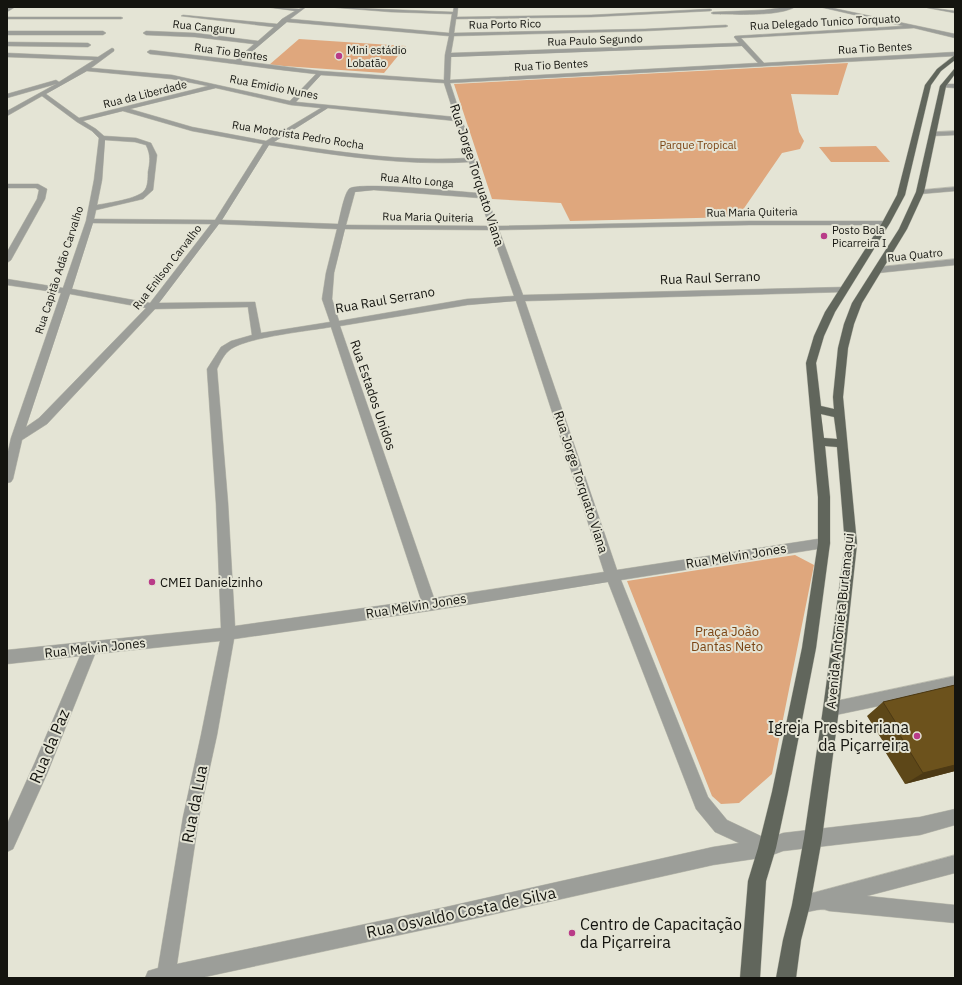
<svg xmlns="http://www.w3.org/2000/svg" width="962" height="985" font-family="'IBM Plex Sans',sans-serif">
	<style>
		.green { fill: #dfa77d }
		.lines { fill: none; stroke-linecap: round; stroke-linejoin: round }
		.minor-casing { stroke: #bfbfb1; stroke-width: 1 }
		.major-casing { stroke: #bfbfb1; stroke-width: 1 }
		.minor { fill: #9c9e99; fill-rule: evenodd }
		.major { fill: #61665c; fill-rule: evenodd }
		.wall { fill: #5d4718 }
		.shaded-wall { fill: #4c3914 }
		.building { fill: #6c521c; stroke: #4c3914 }
		.poi-dot { fill: #b93b88; stroke: #e4e4d5; stroke-width: 1.5 }
		.labels { text-anchor: middle; dominant-baseline: central; stroke-width: 4; stroke-linejoin: round; paint-order: stroke }
		.far-street-label { font-size: 11px; fill: #14140f; stroke: #e4e4d5 }
		.far-poi-label { font-size: 11px; fill: #14140f; stroke: #e4e4d5; text-anchor: start }
		.far-park-label { font-size: 11px; fill: #7b4514; stroke: #e4e4d5 }
		.street-label { font-size: 13px; fill: #14140f; stroke: #e4e4d5 }
		.poi-label { font-size: 13px; fill: #14140f; stroke: #e4e4d5; text-anchor: start }
		.park-label { font-size: 13px; fill: #7b4514; stroke: #e4e4d5 }
		.near-poi-label { font-size: 16px; fill: #14140f; stroke: #e4e4d5; text-anchor: end }
		.near-street-label { font-size: 16px; fill: #14140f; stroke: #e4e4d5 }
	</style>
	<rect width="100%" height="100%" fill="#e4e4d5"/>
	<path class="green" d="M 299,39 L 406,46 L 384,73 L 269,65 Z
		M 848,63 L 838,95 L 791,94 L 799,132 L 804,141 L 800,149 L 782,153 L 738,217 L 570,221 L 561,203 L 492,199 L 454,84 Z
		M 876,146 L 890,162 L 831,162 L 819,147 Z
		M 795,555 L 814,565 L 772,774 L 739,803 L 721,804 L 712,796 L 627,581 Z"/>
	<g class="lines">
		<defs>
			<path id="minor" d="M 10,7 L 15,7 L 7,12 L 7,9 Z
				M 266,7 L 299,9 L 306,7 L 290,19 L 449,33 L 452,14 L 391,12 L 328,7 L 453,12 L 454,7 L 458,7 L 457,17 L 591,15 L 710,9 L 712,10 L 710,11 L 591,17 L 456,19 L 454,33 L 645,29 L 726,25 L 728,26 L 726,27 L 645,31 L 454,36 L 451,53 L 739,43 L 734,37 L 735,36 L 903,26 L 820,7 L 828,7 L 955,34 L 955,38 L 914,28 L 741,38 L 764,63 L 955,52 L 955,56 L 450,83 L 497,226 L 749,221 L 886,221 L 890,223 L 886,225 L 749,225 L 499,230 L 523,295 L 846,287 L 847,289 L 846,291 L 843,292 L 525,301 L 617,570 L 824,538 L 829,539 L 830,543 L 829,547 L 824,548 L 621,580 L 708,797 L 727,820 L 767,839 L 783,833 L 920,817 L 955,809 L 955,825 L 920,835 L 783,851 L 767,857 L 713,865 L 446,925 L 200,978 L 145,978 L 148,971 L 158,968 L 183,817 L 201,735 L 220,641 L 95,654 L 47,774 L 13,849 L 7,852 L 7,824 L 35,762 L 80,656 L 7,664 L 7,650 L 221,628 L 216,503 L 207,369 L 221,347 L 231,341 L 252,335 L 248,307 L 155,309 L 47,424 L 22,440 L 13,479 L 11,482 L 7,483 L 7,456 L 11,438 L 61,293 L 7,285 L 7,279 L 63,288 L 86,221 L 94,180 L 99,138 L 92,131 L 77,122 L 42,96 L 7,116 L 7,111 L 56,84 L 7,98 L 7,94 L 56,80 L 59,82 L 94,60 L 7,57 L 7,53 L 98,57 L 112,48 L 114,49 L 114,51 L 91,68 L 172,75 L 290,101 L 316,74 C 260,68 205,59 150,54 L 147,52 L 150,50 L 236,60 L 254,44 L 195,37 L 146,35 L 143,33 L 146,31 L 195,33 L 258,41 L 274,27 L 181,16 L 183,15 L 277,24 L 282,19 L 295,11 ZM 287,22 L 449,36 L 445,55 L 444,80 L 320,71 L 241,61 ZM 742,46 L 758,63 L 450,80 L 451,57 ZM 87,71 L 172,79 L 208,86 L 79,118 L 46,94 ZM 321,75 L 444,83 L 455,117 L 296,102 ZM 216,88 L 291,105 L 321,108 L 266,141 L 192,127 L 130,109 ZM 328,108 L 456,121 L 467,158 C 403,162 338,152 274,142 ZM 123,111 L 192,131 L 263,144 L 215,220 L 94,219 L 96,210 L 143,199 L 153,190 L 157,155 L 151,143 L 136,138 L 104,136 L 96,129 L 83,121 ZM 105,140 L 135,142 L 146,145 C 151,155 150,162 148,172 C 148,178 148,187 144,191 C 137,199 108,203 97,205 L 102,180 ZM 269,145 C 335,155 402,166 469,162 L 478,193 C 461,192 356,181 349,189 C 344,194 340,217 338,224 L 222,220 ZM 374,190 L 480,198 L 489,226 L 346,225 L 355,192 ZM 93,223 L 211,224 L 150,303 L 72,289 ZM 219,224 L 337,229 L 326,273 L 322,299 L 330,322 L 261,333 L 255,302 L 159,303 ZM 345,229 L 491,230 L 514,296 L 467,299 L 339,321 L 332,299 L 334,273 ZM 70,294 L 146,308 L 39,418 L 26,427 ZM 516,301 L 604,572 L 434,598 L 340,326 L 467,305 ZM 331,327 L 421,600 L 235,626 L 228,503 L 217,369 C 221,361 224,354 231,349 C 249,337 308,331 331,327 ZM 608,582 L 696,809 L 715,832 L 739,843 L 713,847 L 446,907 L 177,964 L 199,817 L 217,735 L 234,639 L 429,611 Z
				M 787,7 L 795,7 C 778,17 734,14 713,14 L 711,13 L 713,12 L 764,10 Z
				M 926,7 L 955,11 L 955,13 L 928,8 Z
				M 7,17 L 121,17 L 123,18 L 121,19 L 7,19 Z
				M 7,31 L 103,31 L 106,33 L 103,35 L 7,35 Z
				M 7,42 L 88,43 L 91,45 L 88,47 L 7,46 Z
				M 943,84 L 955,84 L 955,88 L 941,87 L 941,85 Z
				M 955,131 L 955,135 L 933,136 L 930,134 L 933,132 Z
				M 7,184 L 38,184 L 47,189 L 45,199 L 11,260 L 7,263 L 7,252 L 37,199 L 39,190 L 36,188 L 7,188 Z
				M 955,187 L 955,191 L 920,194 L 916,192 L 920,190 Z
				M 955,259 L 955,265 L 878,273 L 874,270 L 878,267 Z
				M 955,676 L 955,690 L 831,716 L 826,714 L 823,709 L 826,704 L 831,702 Z
				M 955,855 L 955,873 L 867,896 L 955,905 L 955,923 L 829,911 C 817,906 807,916 795,911 L 792,905 L 795,899 L 801,896 Z"/>
			<path id="major" d="M 955,55 L 955,60 L 941,71 L 931,85 L 905,195 L 890,223 L 835,312 L 824,336 L 816,363 L 821,406 L 834,409 L 833,397 L 838,348 L 844,324 L 852,303 L 899,229 L 916,192 L 940,86 L 955,68 L 955,74 L 946,86 L 924,192 L 907,229 L 862,303 L 854,324 L 848,348 L 843,397 L 857,544 L 839,709 L 822,838 L 810,905 L 801,940 L 796,978 L 776,978 L 783,940 L 792,905 L 804,838 L 823,709 L 845,544 L 837,447 L 825,446 L 830,497 L 830,543 L 816,648 L 788,792 L 776,848 L 766,881 L 760,978 L 740,978 L 748,881 L 758,848 L 772,792 L 802,648 L 818,543 L 818,497 L 806,363 L 814,336 L 825,312 L 882,223 L 897,195 L 925,85 L 937,69 ZM 821,414 L 834,417 L 837,439 L 824,438 Z"/>
		</defs>
		<use href="#minor" class="minor-casing"/>
		<use href="#major" class="major-casing"/>
		<use href="#minor" class="minor"/>
		<use href="#major" class="major"/>
	</g>
	<path class="wall" d="M 955,685 L 955,771 L 905,784 L 881,745 L 884,743 L 867,716 L 883,702 Z"/>
	<path class="shaded-wall" d="M 955,765 L 955,771 L 905,784 L 923,773 Z"/>
	<path class="building" d="M 955,685 L 955,765 L 923,773 L 898,732 L 901,731 L 883,702 Z"/>
	<g class="poi-dot">
		<circle cx="339" cy="56" r="4"/>
		<circle cx="824" cy="236" r="4"/>
		<circle cx="152" cy="582" r="4"/>
		<circle cx="917" cy="736" r="4"/>
		<circle cx="572" cy="933" r="4"/>
	</g>
	<g class="labels">
		<g class="far-street-label">
			<text transform="translate(825 22) rotate(-3)">Rua Delegado Tunico Torquato</text>
			<text transform="translate(505 24) rotate(-1)">Rua Porto Rico</text>
			<text transform="translate(204 27) rotate(6)">Rua Canguru</text>
			<text transform="translate(595 40) rotate(-2)">Rua Paulo Segundo</text>
			<text transform="translate(875 48) rotate(-3)">Rua Tio Bentes</text>
			<text transform="translate(231 52) rotate(8)">Rua Tio Bentes</text>
			<text transform="translate(551 65) rotate(-3)">Rua Tio Bentes</text>
			<text transform="translate(274 87) rotate(11)">Rua Emidio Nunes</text>
			<text transform="translate(145 94) rotate(-14)">Rua da Liberdade</text>
			<text transform="translate(298 135) rotate(9)">Rua Motorista Pedro Rocha</text>
			<text transform="translate(417 180) rotate(5)">Rua Alto Longa</text>
			<text transform="translate(752 212) rotate(-1)">Rua Maria Quiteria</text>
			<text transform="translate(428 217) rotate(1)">Rua Maria Quiteria</text>
			<text transform="translate(915 255) rotate(-6)">Rua Quatro</text>
			<text transform="translate(167 267) rotate(-52)">Rua Enilson Carvalho</text>
			<text transform="translate(59 270) rotate(-72)">Rua Capitão Adão Carvalho</text>
		</g>
		<g class="far-poi-label">
			<text x="347" y="50">Mini estádio<tspan x="347" dy="13">Lobatão</tspan></text>
			<text x="832" y="230">Posto Bola<tspan x="832" dy="13">Picarreira I</tspan></text>
		</g>
		<g class="far-park-label">
			<text x="698" y="145">Parque Tropical</text>
		</g>
		<g class="street-label">
			<text transform="translate(477 175) rotate(72)">Rua Jorge Torquato Viana</text>
			<text transform="translate(710 278) rotate(-2)">Rua Raul Serrano</text>
			<text transform="translate(385 300) rotate(-10)">Rua Raul Serrano</text>
			<text transform="translate(373 395) rotate(71)">Rua Estados Unidos</text>
			<text transform="translate(581 482) rotate(72)">Rua Jorge Torquato Viana</text>
			<text transform="translate(736 556) rotate(-9)">Rua Melvin Jones</text>
			<text transform="translate(416 606) rotate(-9)">Rua Melvin Jones</text>
			<text transform="translate(840 621) rotate(-84)">Avenida Antonieta Burlamaqui</text>
			<text transform="translate(95 648) rotate(-6)">Rua Melvin Jones</text>
		</g>
		<g class="poi-label">
			<text x="160" y="582">CMEI Danielzinho</text>
		</g>
		<g class="park-label">
			<text x="727" y="631">Praça João<tspan x="727" dy="15">Dantas Neto</tspan></text>
		</g>
		<g class="near-poi-label">
			<text x="909" y="727">Igreja Presbiteriana<tspan x="909" dy="18">da Piçarreira</tspan></text>
			<text x="580" y="924" text-anchor="start">Centro de Capacitação<tspan x="580" dy="18">da Piçarreira</tspan></text>
		</g>
		<g class="near-street-label">
			<text transform="translate(49 746) rotate(-67)">Rua da Paz</text>
			<text transform="translate(194 804) rotate(-79)">Rua da Lua</text>
			<text transform="translate(461 912) rotate(-12)">Rua Osvaldo Costa de Silva</text>
		</g>
	</g>
	<rect width="962" height="985" fill="none" stroke="#14140f" stroke-width="16"/>
</svg>
